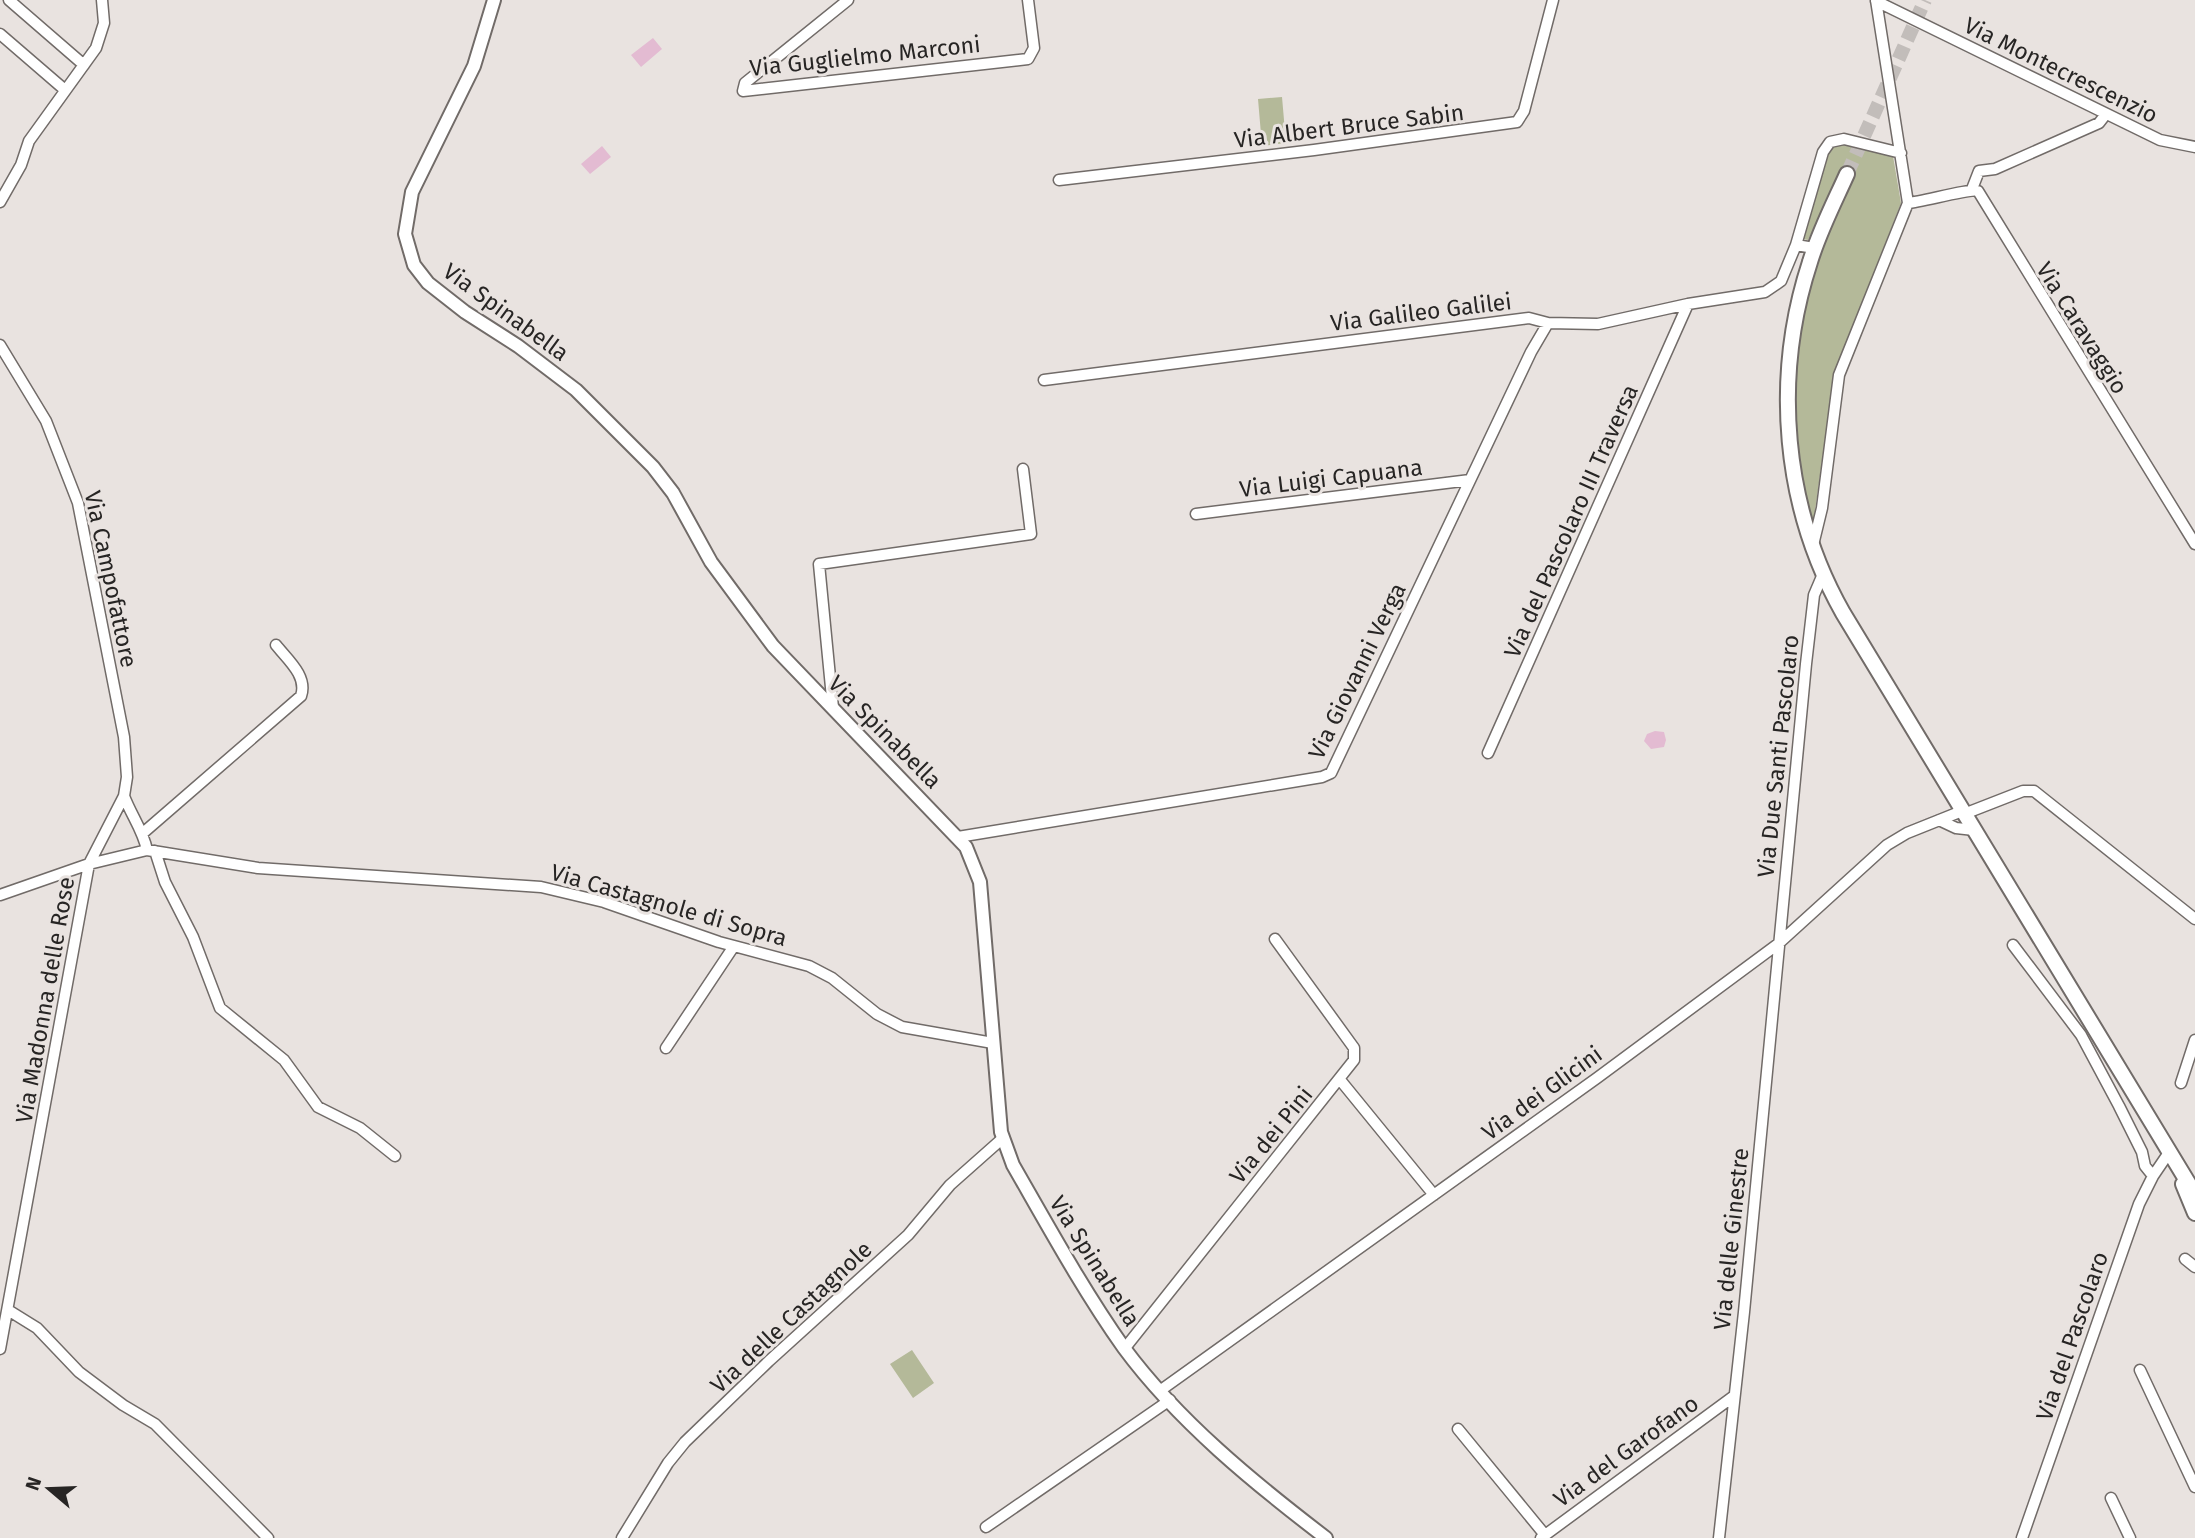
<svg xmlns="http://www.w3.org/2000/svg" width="2195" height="1538" font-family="'Fira Sans',sans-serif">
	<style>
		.green { fill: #b4b999 }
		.water { fill: #e3bbd2 }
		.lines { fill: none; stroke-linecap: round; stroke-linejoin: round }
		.secondary-tunnel { stroke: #c2bdba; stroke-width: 14; stroke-dasharray: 14 7; stroke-linecap: butt }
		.minor-casing { stroke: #716b68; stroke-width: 13 }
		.tertiary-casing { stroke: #716b68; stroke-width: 16 }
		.secondary-casing { stroke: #716b68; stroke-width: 18 }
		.minor { stroke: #fff; stroke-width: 10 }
		.tertiary { stroke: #fff; stroke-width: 12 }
		.secondary { stroke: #fff; stroke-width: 14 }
		.labels { text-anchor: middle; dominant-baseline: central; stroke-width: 6; stroke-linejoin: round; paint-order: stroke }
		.street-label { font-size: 23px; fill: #272524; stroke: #e9e3e0 }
	</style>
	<rect width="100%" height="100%" fill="#e9e3e0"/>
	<path class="green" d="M 1282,97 L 1286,143 L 1262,146 L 1258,99 Z
		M 1836,143 L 1893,156 L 1901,203 L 1834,376 L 1813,525 C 1771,404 1807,286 1842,170 L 1808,240 L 1802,239 L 1827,151 Z
		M 912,1350 L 934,1383 L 913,1398 L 890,1364 Z"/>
	<path class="water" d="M 653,38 L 662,49 L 641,67 L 631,55 Z
		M 602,146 L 611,157 L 590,174 L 581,164 Z
		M 1655,731 L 1664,732 L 1666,740 L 1664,747 L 1651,749 L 1644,741 L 1647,734 Z"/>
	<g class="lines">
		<path class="secondary-tunnel" d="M 1847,174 L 1925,0"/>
		<defs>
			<path id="minor" d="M 9,0 L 84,65
				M 848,0 L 745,83 L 743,91 L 1028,59 L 1034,48 L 1028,0
				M 1876,1 L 2160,140 L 2195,147
				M 0,34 L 65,90
				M 1059,180 L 1314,150 L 1517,122 L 1524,111 L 1553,0
				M 1972,189 L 1979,171 L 1995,169 L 2099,123 L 2106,114
				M 0,202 L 21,165 L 29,141 L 96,48 L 104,23 L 102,0
				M 1908,203 C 1922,202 1971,188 1978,191 L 2195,544
				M 1796,245 L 1823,152 L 1830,142 L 1844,139 L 1901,153
				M 0,345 L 46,421 L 78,503 L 124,737 L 127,777 L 124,796 L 89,864 L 0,1349
				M 1044,380 L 1529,318 L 1548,323 L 1598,324 L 1688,304 L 1765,292 L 1781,281 L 1796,245 L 1814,248
				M 1196,514 L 1470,480
				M 1813,545 L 1822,508 L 1839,375 L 1908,203 L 1876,0
				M 833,708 L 819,564 L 1031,534 L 1023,469
				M 1488,753 L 1688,304
				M 124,796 C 131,815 143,830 147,850
				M 1964,814 L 2023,791 L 2034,791 L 2195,919
				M 1939,820 L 1956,828 L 1974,830
				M 143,833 L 301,696 C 308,676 287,659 276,645
				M 958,837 L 1322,777 L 1331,773 L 1531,352 L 1548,323
				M 155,851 L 165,882 L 193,937 L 220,1008 L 284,1060 L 318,1107 L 360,1128 L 395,1156
				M 0,895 L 89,864 L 147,850 L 258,868 L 541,887 L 604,902 L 719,942 L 809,966 L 832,978 L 877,1014 L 902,1027 L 993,1043
				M 2013,945 L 2081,1035 L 2119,1106 L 2142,1152 L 2145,1166 L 2153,1176
				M 666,1048 L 734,946
				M 1341,1081 L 1434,1195
				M 2181,1083 L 2195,1040
				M 2185,1259 L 2195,1267
				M 8,1310 L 37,1328 L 79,1372 L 123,1405 L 155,1424 L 268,1538
				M 1125,1348 L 1354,1060 L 1354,1048 L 1275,939
				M 2140,1370 L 2195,1487
				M 1161,1390 L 1597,1078 L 1778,944 L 1887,845 L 1907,833 L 1962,811
				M 1458,1429 L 1545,1535
				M 2111,1498 L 2130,1538
				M 986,1527 L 1170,1400
				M 622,1538 L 668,1463 L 685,1442 L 769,1361 L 908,1235 L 950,1185 L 1003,1138
				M 1541,1538 L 1734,1396
				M 1719,1538 L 1744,1312 L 1806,664 L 1814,595 L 1823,574
				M 2022,1538 L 2139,1204 L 2153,1176 L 2170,1151"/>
			<path id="tertiary" d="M 494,0 L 474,66 L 412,192 L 405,234 L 414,265 L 428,283 L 465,312 L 518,346 L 576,390 L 653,467 L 673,493 L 711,562 L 773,646 L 966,847 L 980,882 L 1001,1132 L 1013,1165 C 1048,1226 1083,1290 1124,1348 C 1178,1421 1254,1483 1326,1538"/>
			<path id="secondary" d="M 1847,174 C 1834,203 1819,232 1810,262 C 1772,378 1783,507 1843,613 L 2195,1194
				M 2183,1184 L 2195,1213"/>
		</defs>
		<use href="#minor" class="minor-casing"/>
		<use href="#tertiary" class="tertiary-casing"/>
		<use href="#secondary" class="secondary-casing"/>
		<use href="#minor" class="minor"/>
		<use href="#tertiary" class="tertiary"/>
		<use href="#secondary" class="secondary"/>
	</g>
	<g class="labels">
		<g class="street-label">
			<text transform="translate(865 56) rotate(-6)">Via Guglielmo Marconi</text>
			<text transform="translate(2061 70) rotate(26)">Via Montecrescenzio</text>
			<text transform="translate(1349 126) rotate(-7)">Via Albert Bruce Sabin</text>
			<text transform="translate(506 312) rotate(36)">Via Spinabella</text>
			<text transform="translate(1421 312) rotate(-7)">Via Galileo Galilei</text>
			<text transform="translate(2082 328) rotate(58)">Via Caravaggio</text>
			<text transform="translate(1331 478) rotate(-7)">Via Luigi Capuana</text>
			<text transform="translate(1571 521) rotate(-66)">Via del Pascolaro III Traversa</text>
			<text transform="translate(111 579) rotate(78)">Via Campofattore</text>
			<text transform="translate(1357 671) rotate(-64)">Via Giovanni Verga</text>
			<text transform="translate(885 732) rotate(45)">Via Spinabella</text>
			<text transform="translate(1778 756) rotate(-84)">Via Due Santi Pascolaro</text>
			<text transform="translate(669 905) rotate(16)">Via Castagnole di Sopra</text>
			<text transform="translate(45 1000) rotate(-80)">Via Madonna delle Rose</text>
			<text transform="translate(1542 1093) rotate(-36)">Via dei Glicini</text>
			<text transform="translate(1271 1135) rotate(-51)">Via dei Pini</text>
			<text transform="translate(1731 1239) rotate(-84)">Via delle Ginestre</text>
			<text transform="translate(1095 1261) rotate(58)">Via Spinabella</text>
			<text transform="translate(791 1317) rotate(-43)">Via delle Castagnole</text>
			<text transform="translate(2072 1336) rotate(-71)">Via del Pascolaro</text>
			<text transform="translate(1626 1451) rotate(-36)">Via del Garofano</text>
		</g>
	</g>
	<g transform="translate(49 1489) rotate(289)" stroke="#e9e3e0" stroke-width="5" paint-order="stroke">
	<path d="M0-5L12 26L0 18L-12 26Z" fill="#272524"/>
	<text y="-10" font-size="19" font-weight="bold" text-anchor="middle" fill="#272524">N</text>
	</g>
</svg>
